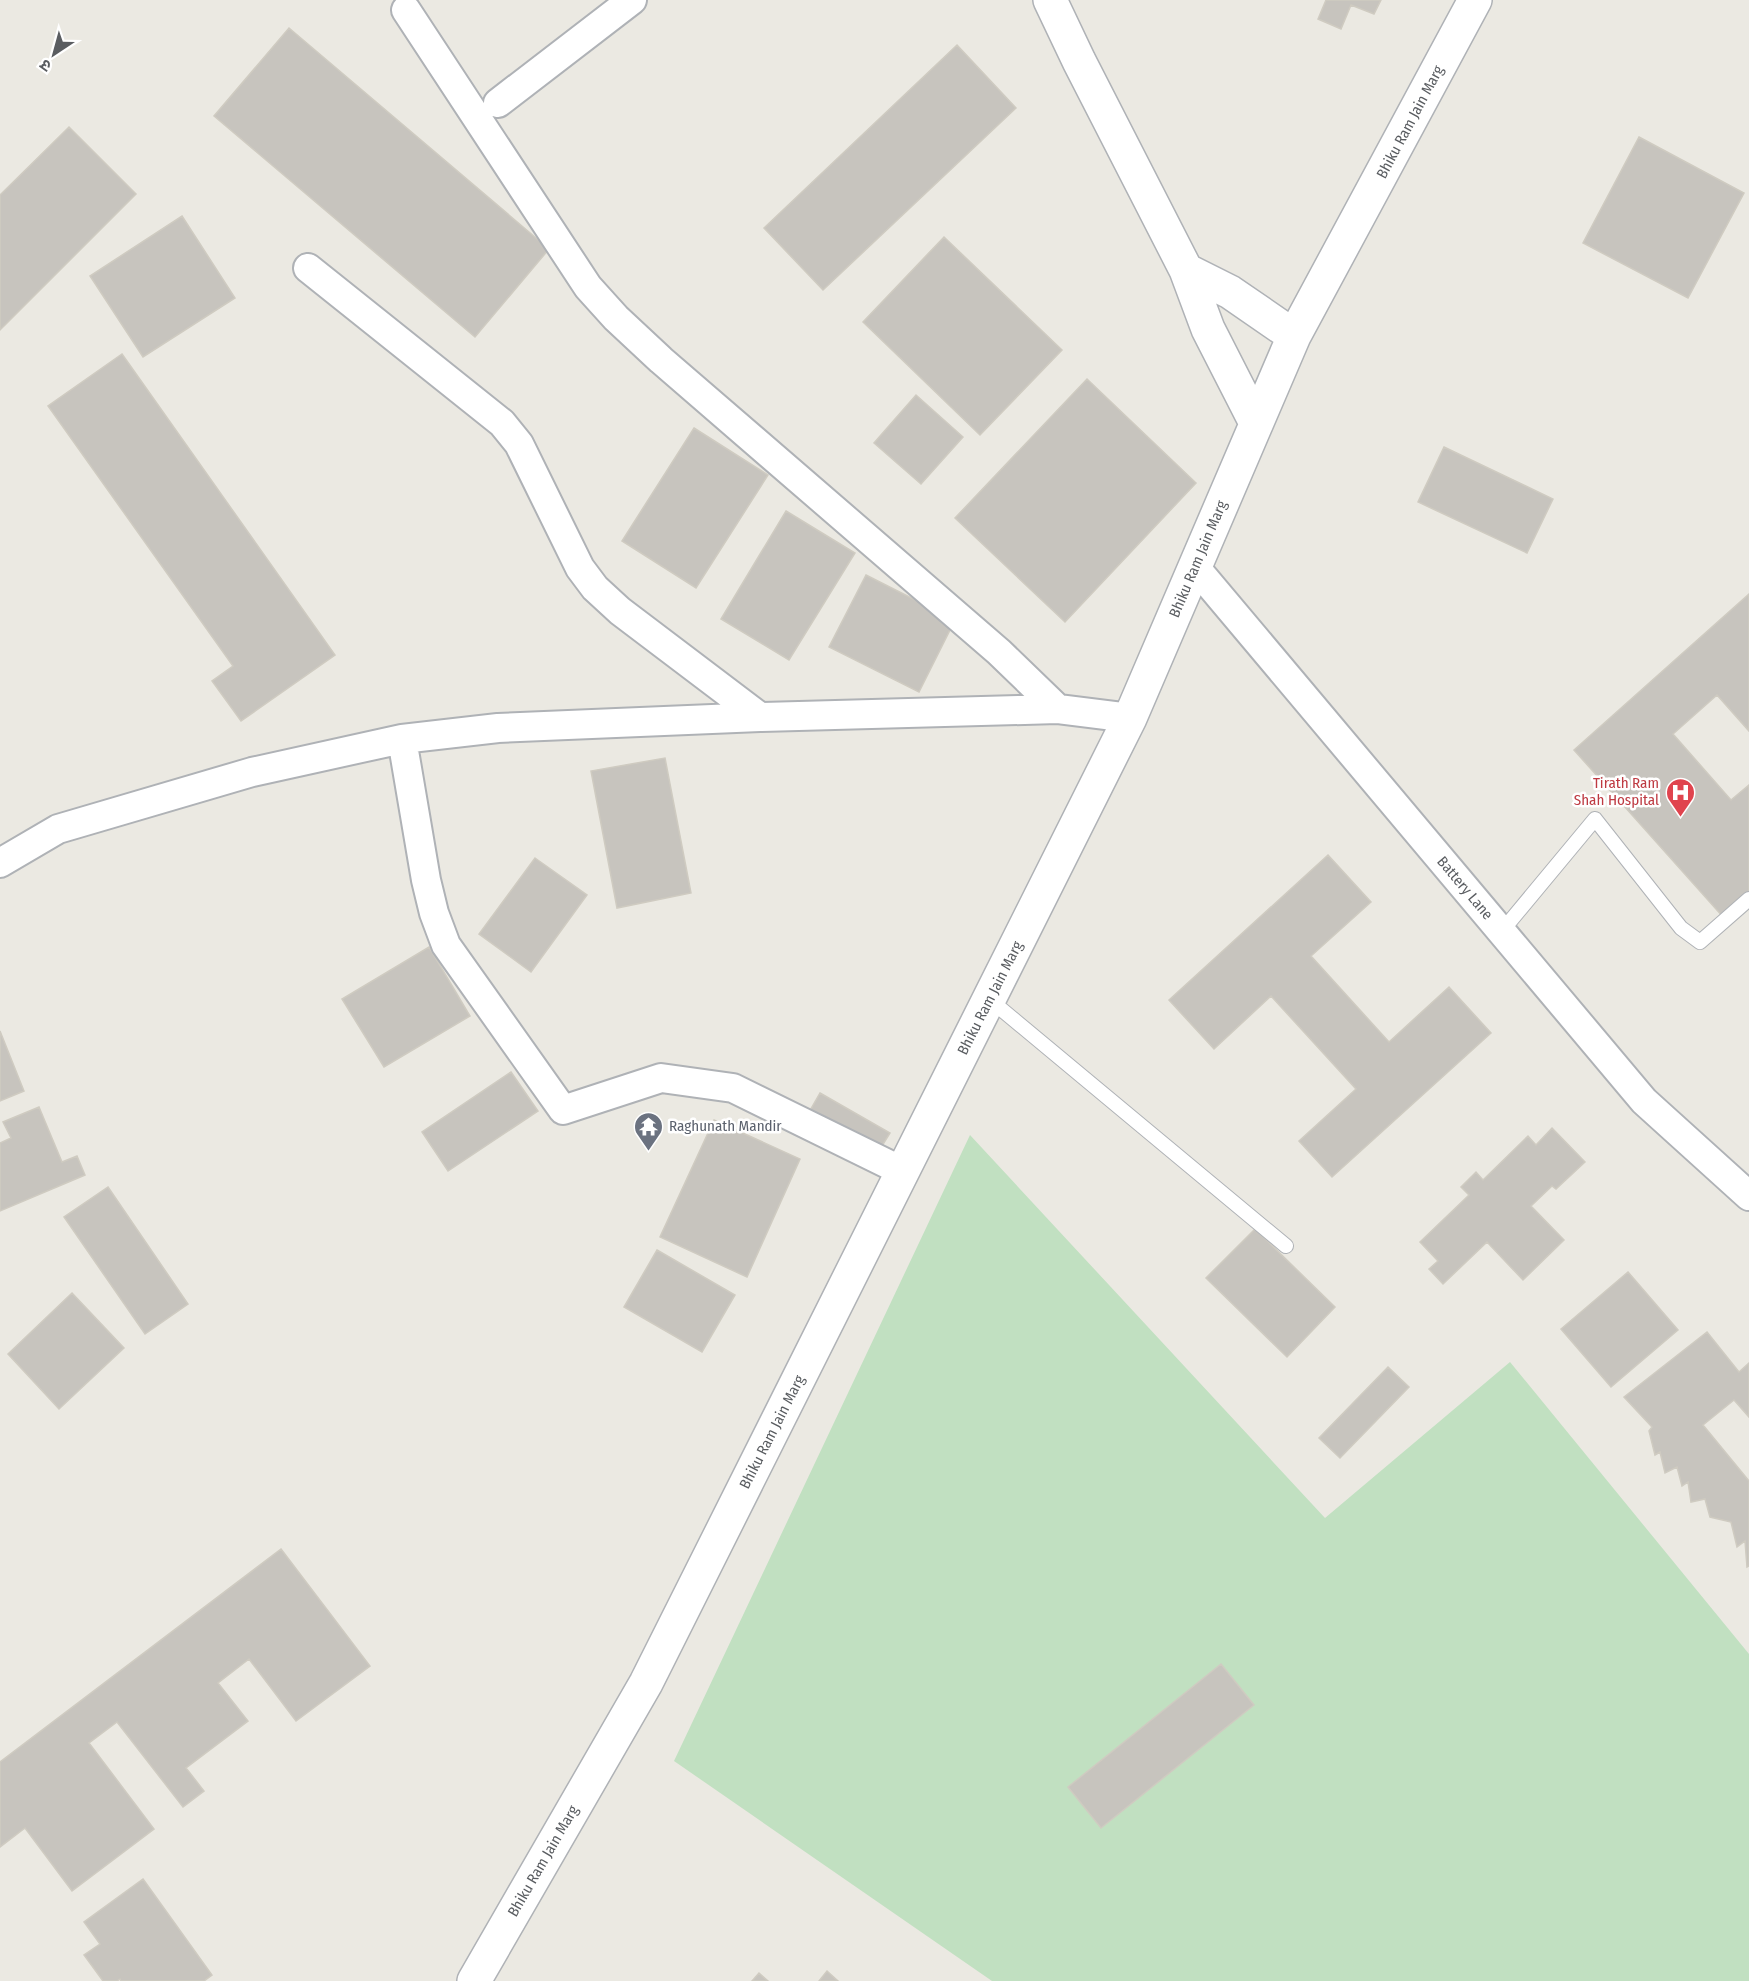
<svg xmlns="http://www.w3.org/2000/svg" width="1749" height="1981" font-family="'Fira Sans Condensed','Noto Sans Devanagari',sans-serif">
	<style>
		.green { fill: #c1e0c1 }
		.building { fill: #c7c4be; stroke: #cfcbc1; stroke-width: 1.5 }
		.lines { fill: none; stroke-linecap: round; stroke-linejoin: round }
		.service-casing { stroke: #afb2b6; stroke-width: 16 }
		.minor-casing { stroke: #afb2b6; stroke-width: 32 }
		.tertiary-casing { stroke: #afb2b6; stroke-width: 36 }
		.service { stroke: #fff; stroke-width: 14 }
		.minor { stroke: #fff; stroke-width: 28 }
		.tertiary { stroke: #fff; stroke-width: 33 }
		.labels { text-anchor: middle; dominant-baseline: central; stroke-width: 5; stroke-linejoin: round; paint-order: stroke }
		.street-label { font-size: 15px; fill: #5a5d61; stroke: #fff }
		.health-label { font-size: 15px; fill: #be3a42; stroke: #fff; text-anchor: end }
		.worship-label { font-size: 15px; fill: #5b616d; stroke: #fff; text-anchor: start }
	</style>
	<rect width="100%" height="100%" fill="#ebe9e2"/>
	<path class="green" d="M 970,1135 L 1325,1518 L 1510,1362 L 1749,1654 L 1749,1981 L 992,1981 L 674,1761 Z"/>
	<path class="building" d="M 1326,0 L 1381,0 L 1374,14 L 1351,5 L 1341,29 L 1318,19 Z
		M 289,28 L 549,249 L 475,337 L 214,116 Z
		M 957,45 L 1016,108 L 823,290 L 764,228 Z
		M 69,127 L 136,194 L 0,330 L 0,195 Z
		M 1639,137 L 1744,193 L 1688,298 L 1583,243 Z
		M 182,216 L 235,298 L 143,357 L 90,276 Z
		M 944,237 L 1062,350 L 980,435 L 863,322 Z
		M 122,354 L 335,655 L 241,721 L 212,681 L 233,666 L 48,406 Z
		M 1087,379 L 1196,483 L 1065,622 L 955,518 Z
		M 916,395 L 963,437 L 921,484 L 874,443 Z
		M 694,428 L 768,475 L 696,588 L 622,541 Z
		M 1444,447 L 1553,499 L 1527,553 L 1418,502 Z
		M 786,511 L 855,553 L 789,660 L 721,619 Z
		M 866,575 L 955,620 L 919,692 L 829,647 Z
		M 1749,594 L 1749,731 L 1717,695 L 1673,734 L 1731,800 L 1749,785 L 1749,896 L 1724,918 L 1574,750 Z
		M 665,758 L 691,893 L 617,908 L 591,771 Z
		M 1328,855 L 1371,902 L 1311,956 L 1389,1042 L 1449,987 L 1491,1033 L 1332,1177 L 1299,1141 L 1356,1089 L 1271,996 L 1214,1049 L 1169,1000 Z
		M 535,858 L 587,895 L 531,972 L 479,934 Z
		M 429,947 L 470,1016 L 384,1067 L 342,999 Z
		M 0,1031 L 24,1091 L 0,1101 Z
		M 511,1072 L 538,1111 L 448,1171 L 422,1132 Z
		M 820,1093 L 890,1133 L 877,1154 L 808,1114 Z
		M 39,1107 L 62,1162 L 77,1156 L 85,1175 L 0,1211 L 0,1143 L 11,1138 L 3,1122 Z
		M 714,1120 L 800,1159 L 747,1277 L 660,1237 Z
		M 1552,1128 L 1585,1162 L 1556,1189 L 1552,1186 L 1531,1206 L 1564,1240 L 1523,1280 L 1487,1242 L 1443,1284 L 1429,1269 L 1438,1261 L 1420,1242 L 1469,1195 L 1461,1187 L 1476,1172 L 1483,1180 L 1528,1136 L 1536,1145 Z
		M 108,1187 L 188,1304 L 145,1334 L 64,1217 Z
		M 1255,1229 L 1335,1307 L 1287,1357 L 1206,1278 Z
		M 657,1250 L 735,1295 L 702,1352 L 624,1307 Z
		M 1628,1272 L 1678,1330 L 1611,1387 L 1561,1329 Z
		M 72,1293 L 124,1348 L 59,1409 L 8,1354 Z
		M 1707,1332 L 1739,1372 L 1749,1363 L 1749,1417 L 1734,1400 L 1703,1425 L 1749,1481 L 1749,1566 L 1747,1567 L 1745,1541 L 1737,1547 L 1731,1522 L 1710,1517 L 1705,1499 L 1691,1502 L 1688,1482 L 1682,1486 L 1677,1467 L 1665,1473 L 1660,1452 L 1655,1455 L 1649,1431 L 1652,1427 L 1624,1397 Z
		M 1388,1367 L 1409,1387 L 1340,1458 L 1319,1438 Z
		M 281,1549 L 370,1666 L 296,1721 L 249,1659 L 218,1683 L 248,1721 L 186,1768 L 204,1791 L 183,1807 L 117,1722 L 89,1743 L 154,1829 L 72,1891 L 25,1828 L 0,1847 L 0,1762 Z
		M 1221,1664 L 1254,1705 L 1101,1828 L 1068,1787 Z
		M 143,1879 L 212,1975 L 204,1981 L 121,1981 L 120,1979 L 117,1981 L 103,1981 L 84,1955 L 100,1944 L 84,1922 Z
		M 827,1971 L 838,1981 L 819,1981 Z
		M 759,1973 L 768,1981 L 752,1981 Z"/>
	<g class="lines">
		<defs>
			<path id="service" d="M 1502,931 L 1595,819 L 1681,928 L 1700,942 L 1749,899
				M 989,999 L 1286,1246"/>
			<path id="minor" d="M 406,10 L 588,287 L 616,318 L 661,360 L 999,652 L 1058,709
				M 498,103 L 632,0
				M 308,268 L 502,423 L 519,444 L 580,568 L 595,588 L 620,611 L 760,717
				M 1195,567 L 1644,1101 L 1749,1196
				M 402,739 L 426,880 L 434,913 L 446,945 L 563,1110 L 661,1078 L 733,1088 L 902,1171
				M 0,863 L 58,829 L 252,772 L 402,739 L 498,728 L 760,717 L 1058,709 L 1130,718"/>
			<path id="tertiary" d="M 1050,0 L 1079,61 L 1186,270 L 1208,329 L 1256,423
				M 1186,270 L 1230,292 L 1294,336
				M 474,1981 L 646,1683 L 1130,718 L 1294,336 L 1475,0"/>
		</defs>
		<use href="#service" class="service-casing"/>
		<use href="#minor" class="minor-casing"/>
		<use href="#tertiary" class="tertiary-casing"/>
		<use href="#service" class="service"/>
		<use href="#minor" class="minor"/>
		<use href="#tertiary" class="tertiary"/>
	</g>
	<defs>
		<symbol id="hospital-pin" viewBox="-11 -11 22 30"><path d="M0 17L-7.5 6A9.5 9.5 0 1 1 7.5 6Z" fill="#e0444e" stroke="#fff"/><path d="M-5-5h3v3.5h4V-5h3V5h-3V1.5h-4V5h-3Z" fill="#fff"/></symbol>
		<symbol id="temple-pin" viewBox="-11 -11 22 30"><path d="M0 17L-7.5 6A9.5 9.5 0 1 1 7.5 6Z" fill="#6b7280" stroke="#fff"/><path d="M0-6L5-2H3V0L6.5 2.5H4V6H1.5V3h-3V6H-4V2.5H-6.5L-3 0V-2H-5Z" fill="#fff"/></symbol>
	</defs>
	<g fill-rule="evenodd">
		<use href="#hospital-pin" x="1664" y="776" width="33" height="45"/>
		<use href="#temple-pin" x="632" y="1110" width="33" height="45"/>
	</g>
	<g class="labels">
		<g class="street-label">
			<text transform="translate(1410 122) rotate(-62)">Bhiku Ram Jain Marg</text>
			<text transform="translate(1198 559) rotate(-67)">Bhiku Ram Jain Marg</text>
			<text transform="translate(1465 888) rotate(50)">Battery Lane</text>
			<text transform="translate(990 998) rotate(-63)">Bhiku Ram Jain Marg</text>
			<text transform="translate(772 1432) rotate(-63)">Bhiku Ram Jain Marg</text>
			<text transform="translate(543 1861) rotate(-60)">Bhiku Ram Jain Marg</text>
		</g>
		<g class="health-label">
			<text x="1659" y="783">Tirath Ram<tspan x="1659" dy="17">Shah Hospital</tspan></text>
		</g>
		<g class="worship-label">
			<text x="669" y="1126">Raghunath Mandir</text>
		</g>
	</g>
	<g transform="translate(54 54) rotate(216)" stroke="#ffffff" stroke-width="4.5" paint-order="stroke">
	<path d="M0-4.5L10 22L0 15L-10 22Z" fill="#5a5d61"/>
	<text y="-9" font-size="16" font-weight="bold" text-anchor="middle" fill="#5a5d61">उ</text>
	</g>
</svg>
